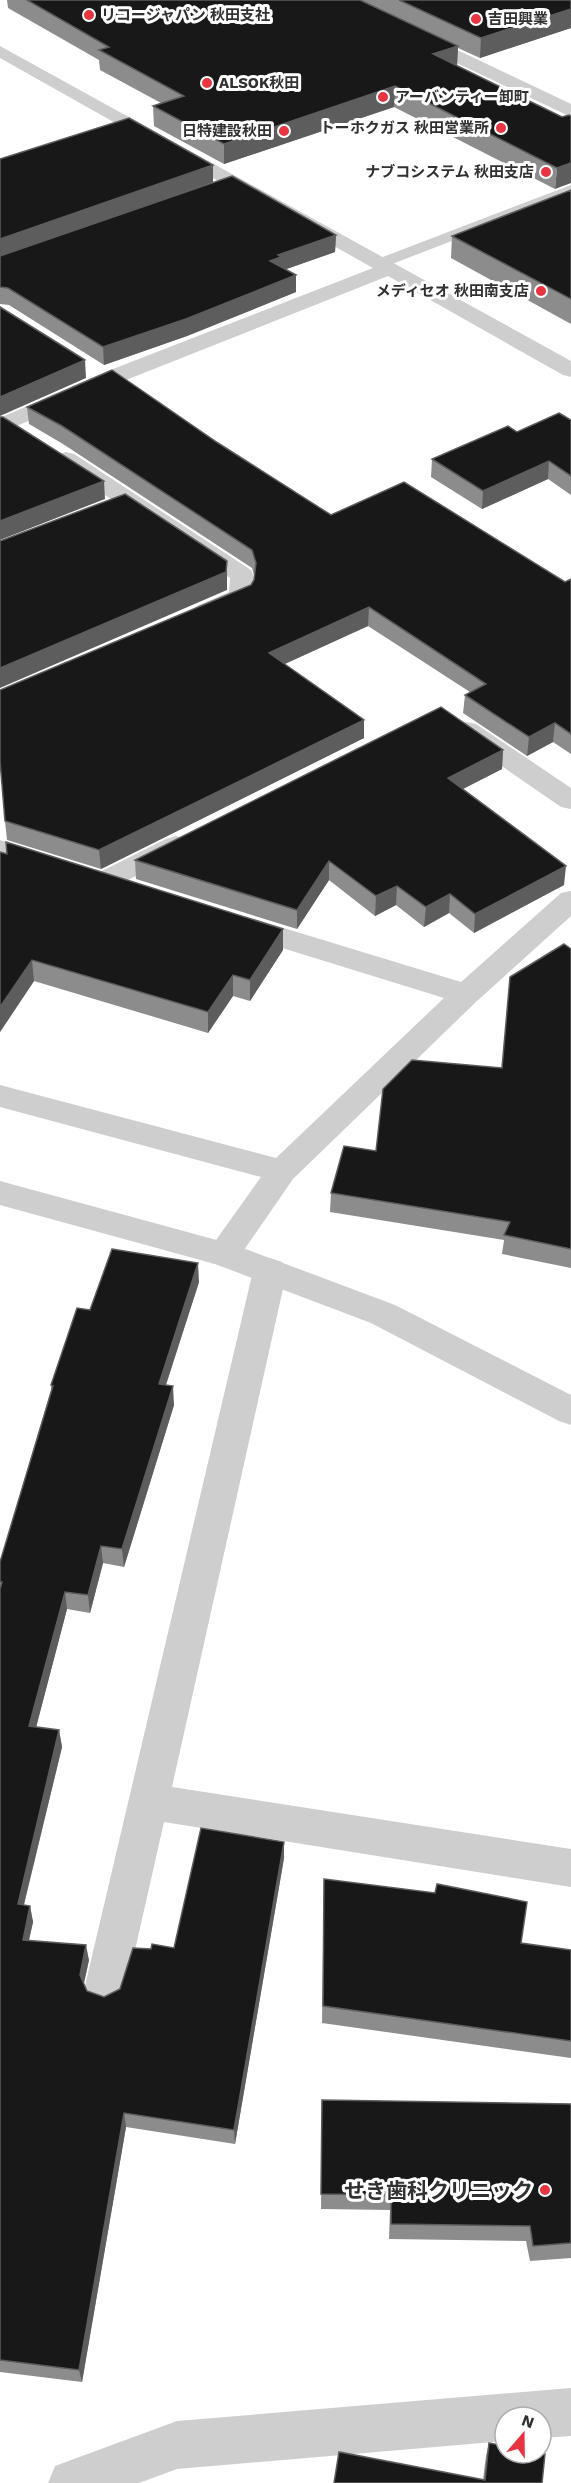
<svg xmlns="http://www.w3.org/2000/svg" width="571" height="2483" font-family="'Work Sans','Noto Sans JP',sans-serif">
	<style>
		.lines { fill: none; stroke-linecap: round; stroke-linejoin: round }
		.service { fill: #cecece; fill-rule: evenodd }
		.minor { fill: #cecece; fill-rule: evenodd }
		.tertiary { fill: #cecece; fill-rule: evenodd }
		.wall { fill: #8c8c8c }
		.shaded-wall { fill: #5d5d5d }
		.building { fill: #181818; stroke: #5d5d5d; stroke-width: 1.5 }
		.poi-dot { fill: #e83340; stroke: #fff; stroke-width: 2 }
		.labels { text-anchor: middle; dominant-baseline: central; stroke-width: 6; stroke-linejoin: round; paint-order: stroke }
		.far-poi-label { font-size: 15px; font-weight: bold; fill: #313131; stroke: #fff; text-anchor: start }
		.near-poi-label { font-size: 21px; font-weight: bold; fill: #313131; stroke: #fff; text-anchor: end }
	</style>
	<rect width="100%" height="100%" fill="#fff"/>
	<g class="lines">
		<path class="service" d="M 571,185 L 571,195 L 387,266 L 381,268 L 373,263 L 375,260 Z"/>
		<path class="minor" d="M 0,46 L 571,361 L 571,377 L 563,375 L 388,276 L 116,384 L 0,433 L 0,418 L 100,374 L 373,268 L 0,58 Z
			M 66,452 L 74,454 L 251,570 C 255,576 257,595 250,601 C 240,610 210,619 197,616 L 193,611 L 197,606 L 229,592 L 230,578 L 58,464 L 54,459 L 58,454 Z
			M 467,722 L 476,724 L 571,788 L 571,809 L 561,807 L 458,736 L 454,730 L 458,724 Z
			M 176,836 L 186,839 L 190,845 L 186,851 L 112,888 L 102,891 L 92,888 L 88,882 L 92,876 L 166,839 Z
			M 0,840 L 59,859 L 63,865 L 59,871 L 49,874 L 0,859 Z
			M 571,891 L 571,916 L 477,1001 L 293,1179 L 235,1263 L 223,1266 L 211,1263 L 206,1254 L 261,1177 L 0,1107 L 0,1085 L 276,1158 L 444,998 L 231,932 L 226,925 L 231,918 L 241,916 L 251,918 L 461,982 L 561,893 Z
			M 270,1258 L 282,1262 L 287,1271 L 172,1787 L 571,1849 L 571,1887 L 164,1822 L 126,1990 L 120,2004 L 105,2010 L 90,2004 L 84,1990 L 253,1271 L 258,1262 Z
			M 571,2388 L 571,2436 L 541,2438 L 541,2417 L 505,2417 L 505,2441 L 177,2469 L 139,2483 L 48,2483 L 55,2466 L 177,2421 Z"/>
		<path class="tertiary" d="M 329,0 L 352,0 L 571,104 L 571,117 L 332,4 Z
			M 0,1181 L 235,1245 L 395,1305 L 571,1395 L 571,1425 L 559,1421 L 371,1323 L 215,1264 L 0,1205 Z"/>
	</g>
	<path class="wall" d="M 7,0 L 571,0 L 571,28 L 480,58 L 458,48 L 457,66 L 562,117 L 555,189 L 394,107 L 224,164 L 154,126 L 153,106 L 161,103 L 100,70 L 99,60 L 8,8 Z
		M 0,159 L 213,165 L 213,182 L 96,223 L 336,235 L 335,252 L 286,269 L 296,292 L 187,336 L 104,365 L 9,305 L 0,304 Z
		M 571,190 L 571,324 L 451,258 L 452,236 Z
		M 27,407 L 218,443 L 331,515 L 565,582 L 571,579 L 571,754 L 553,742 L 527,756 L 463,713 L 465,695 L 470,692 L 368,626 L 285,664 L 364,738 L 101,869 L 7,840 L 5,821 L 251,585 L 254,580 L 254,575 L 252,568 L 63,444 L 29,424 Z
		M 571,420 L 571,495 L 548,479 L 482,509 L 431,477 L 432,459 L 517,432 Z
		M 503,750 L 502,769 L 463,789 L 564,885 L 474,933 L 449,913 L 424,927 L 396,905 L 375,916 L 329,880 L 297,929 L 136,879 L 135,860 Z
		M 0,852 L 283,929 L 283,950 L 250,1001 L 233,996 L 208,1033 L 34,981 L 0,1032 Z
		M 571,949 L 571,1268 L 502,1254 L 504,1240 L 330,1212 L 331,1193 L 376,1151 L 502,1068 Z
		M 199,1282 L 166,1385 L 174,1405 L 124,1567 L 103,1563 L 90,1613 L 67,1609 L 36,1727 L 59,1730 L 62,1747 L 24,1905 L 30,1906 L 33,1922 L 29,1941 L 89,1960 L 84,1984 L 87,1991 L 104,1997 L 120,1989 L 151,1949 L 174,1948 L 284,1858 L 235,2144 L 126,2127 L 82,2382 L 0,2372 L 0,1562 L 51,1390 L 51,1385 L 90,1310 Z
		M 324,1879 L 521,1943 L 571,1950 L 571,2058 L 322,2023 Z
		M 322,2100 L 571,2104 L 571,2258 L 530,2261 L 526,2241 L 389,2239 L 390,2210 L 321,2209 Z
		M 489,2443 L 542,2483 L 483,2480 L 486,2456 Z"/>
	<path class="shaded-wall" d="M 571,9 L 571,28 L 480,58 L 481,38 Z
		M 458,46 L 457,66 L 433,54 Z
		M 395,86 L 394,107 L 224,164 L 224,144 Z
		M 571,163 L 571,183 L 555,189 L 557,168 Z
		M 213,165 L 213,182 L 0,257 L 0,239 Z
		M 336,235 L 335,252 L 281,271 L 270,261 L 278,255 Z
		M 296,275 L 296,292 L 187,336 L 104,365 L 103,347 Z
		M 85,360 L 86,378 L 0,416 L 0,397 Z
		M 549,461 L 548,479 L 482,509 L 483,491 Z
		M 104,481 L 105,499 L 0,540 L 0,521 Z
		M 227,561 L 227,590 L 0,688 L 0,668 Z
		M 369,607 L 368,626 L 269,671 L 269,653 Z
		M 364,720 L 364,738 L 101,869 L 99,850 Z
		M 555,723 L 553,742 L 527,756 L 529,737 Z
		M 503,750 L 502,769 L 447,797 L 448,778 Z
		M 329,861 L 329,880 L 297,929 L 297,910 Z
		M 566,866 L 564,885 L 474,933 L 475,914 Z
		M 397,886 L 396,905 L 375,916 L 376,896 Z
		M 450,894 L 449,913 L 424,927 L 426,907 Z
		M 283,929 L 283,950 L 250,1001 L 250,980 Z
		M 32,960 L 34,981 L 0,1032 L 0,1007 Z
		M 233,975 L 233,996 L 208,1033 L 208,1012 Z
		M 198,1263 L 199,1282 L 160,1403 L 159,1384 Z
		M 173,1386 L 174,1405 L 124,1567 L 122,1549 Z
		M 101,1546 L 103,1563 L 90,1613 L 88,1595 Z
		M 65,1592 L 67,1609 L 32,1743 L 29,1726 Z
		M 59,1730 L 62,1747 L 20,1920 L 18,1904 Z
		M 284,1842 L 284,1858 L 235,2144 L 234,2130 Z
		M 30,1906 L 33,1922 L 25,1956 L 23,1940 Z
		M 86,1945 L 89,1960 L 82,1991 L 80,1975 Z
		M 124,2113 L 126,2127 L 82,2382 L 79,2370 Z"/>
	<path class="building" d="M 27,0 L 360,0 L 458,46 L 433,54 L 562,117 L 569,115 L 571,116 L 571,163 L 557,168 L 395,86 L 224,144 L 153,106 L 184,96 L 99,50 L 109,47 Z
		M 399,0 L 571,0 L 571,9 L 481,38 Z
		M 129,118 L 213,165 L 0,239 L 0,159 Z
		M 232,176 L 336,235 L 278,255 L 281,257 L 270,261 L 296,275 L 186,319 L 103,347 L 8,288 L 0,287 L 0,256 Z
		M 571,190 L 571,299 L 452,236 Z
		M 0,307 L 85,360 L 0,397 Z
		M 112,370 L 218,443 L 331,515 L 404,482 L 565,582 L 571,579 L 571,734 L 555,723 L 529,737 L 465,695 L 486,684 L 369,607 L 269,653 L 364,720 L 99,850 L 5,821 L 0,761 L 0,690 L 251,585 L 254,580 L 256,563 L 252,550 L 62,426 L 27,407 Z
		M 559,413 L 571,420 L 571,476 L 549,461 L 483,491 L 432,459 L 508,426 L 517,432 Z
		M 0,417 L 3,417 L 104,481 L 0,521 Z
		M 125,494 L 227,561 L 226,572 L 0,668 L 0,541 Z
		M 441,707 L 503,750 L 448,778 L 566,866 L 475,914 L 450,894 L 426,907 L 397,886 L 376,896 L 329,861 L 297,910 L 135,860 Z
		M 6,842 L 283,929 L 250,980 L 233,975 L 208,1012 L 32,960 L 0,1007 L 0,852 L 7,854 Z
		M 564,944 L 571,949 L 571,1249 L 504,1235 L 510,1222 L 331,1193 L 344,1146 L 376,1151 L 383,1089 L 412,1060 L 502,1068 L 510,977 Z
		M 112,1249 L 198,1263 L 159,1384 L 173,1386 L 122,1549 L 101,1546 L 88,1595 L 65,1592 L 29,1726 L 59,1730 L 18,1904 L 30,1906 L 23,1940 L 86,1945 L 80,1975 L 87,1991 L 104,1997 L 120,1989 L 133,1948 L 151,1949 L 152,1944 L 174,1948 L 201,1828 L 284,1842 L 234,2130 L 124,2113 L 79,2370 L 0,2360 L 0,1589 L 2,1582 L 0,1582 L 0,1562 L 53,1386 L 51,1385 L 77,1308 L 90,1310 Z
		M 324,1879 L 435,1893 L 437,1884 L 527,1902 L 521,1943 L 571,1950 L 571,2041 L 323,2006 Z
		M 322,2100 L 571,2104 L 571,2243 L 533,2246 L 530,2226 L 391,2224 L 391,2195 L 321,2194 Z
		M 489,2443 L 505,2446 L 505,2453 L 538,2453 L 545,2454 L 542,2483 L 334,2483 L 339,2452 L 485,2480 Z"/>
	<g class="poi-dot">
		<circle cx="89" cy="15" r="6"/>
		<circle cx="476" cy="19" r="6"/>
		<circle cx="207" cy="83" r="6"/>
		<circle cx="383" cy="97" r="6"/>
		<circle cx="501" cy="128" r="6"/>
		<circle cx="284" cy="131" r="6"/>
		<circle cx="546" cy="172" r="6"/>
		<circle cx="541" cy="291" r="6"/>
		<circle cx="545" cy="2190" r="6"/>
	</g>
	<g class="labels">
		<g class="far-poi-label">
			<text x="101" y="15">リコージャパン 秋田支社</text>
			<text x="488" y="19">吉田興業</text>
			<text x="219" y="83">ALSOK秋田</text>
			<text x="395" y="97">アーバンティー卸町</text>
			<text x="489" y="128" text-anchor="end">トーホクガス 秋田営業所</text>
			<text x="272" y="131" text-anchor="end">日特建設秋田</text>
			<text x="534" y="172" text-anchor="end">ナブコシステム 秋田支店</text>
			<text x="529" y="291" text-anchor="end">メディセオ 秋田南支店</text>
		</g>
		<g class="near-poi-label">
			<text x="533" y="2190">せき歯科クリニック</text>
		</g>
	</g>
	<g transform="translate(523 2435) rotate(20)"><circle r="28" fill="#ffffff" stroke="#adadad" stroke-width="1.5"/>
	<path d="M0-4.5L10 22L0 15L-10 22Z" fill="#e83340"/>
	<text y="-9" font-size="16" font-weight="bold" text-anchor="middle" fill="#313131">N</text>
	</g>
</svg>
